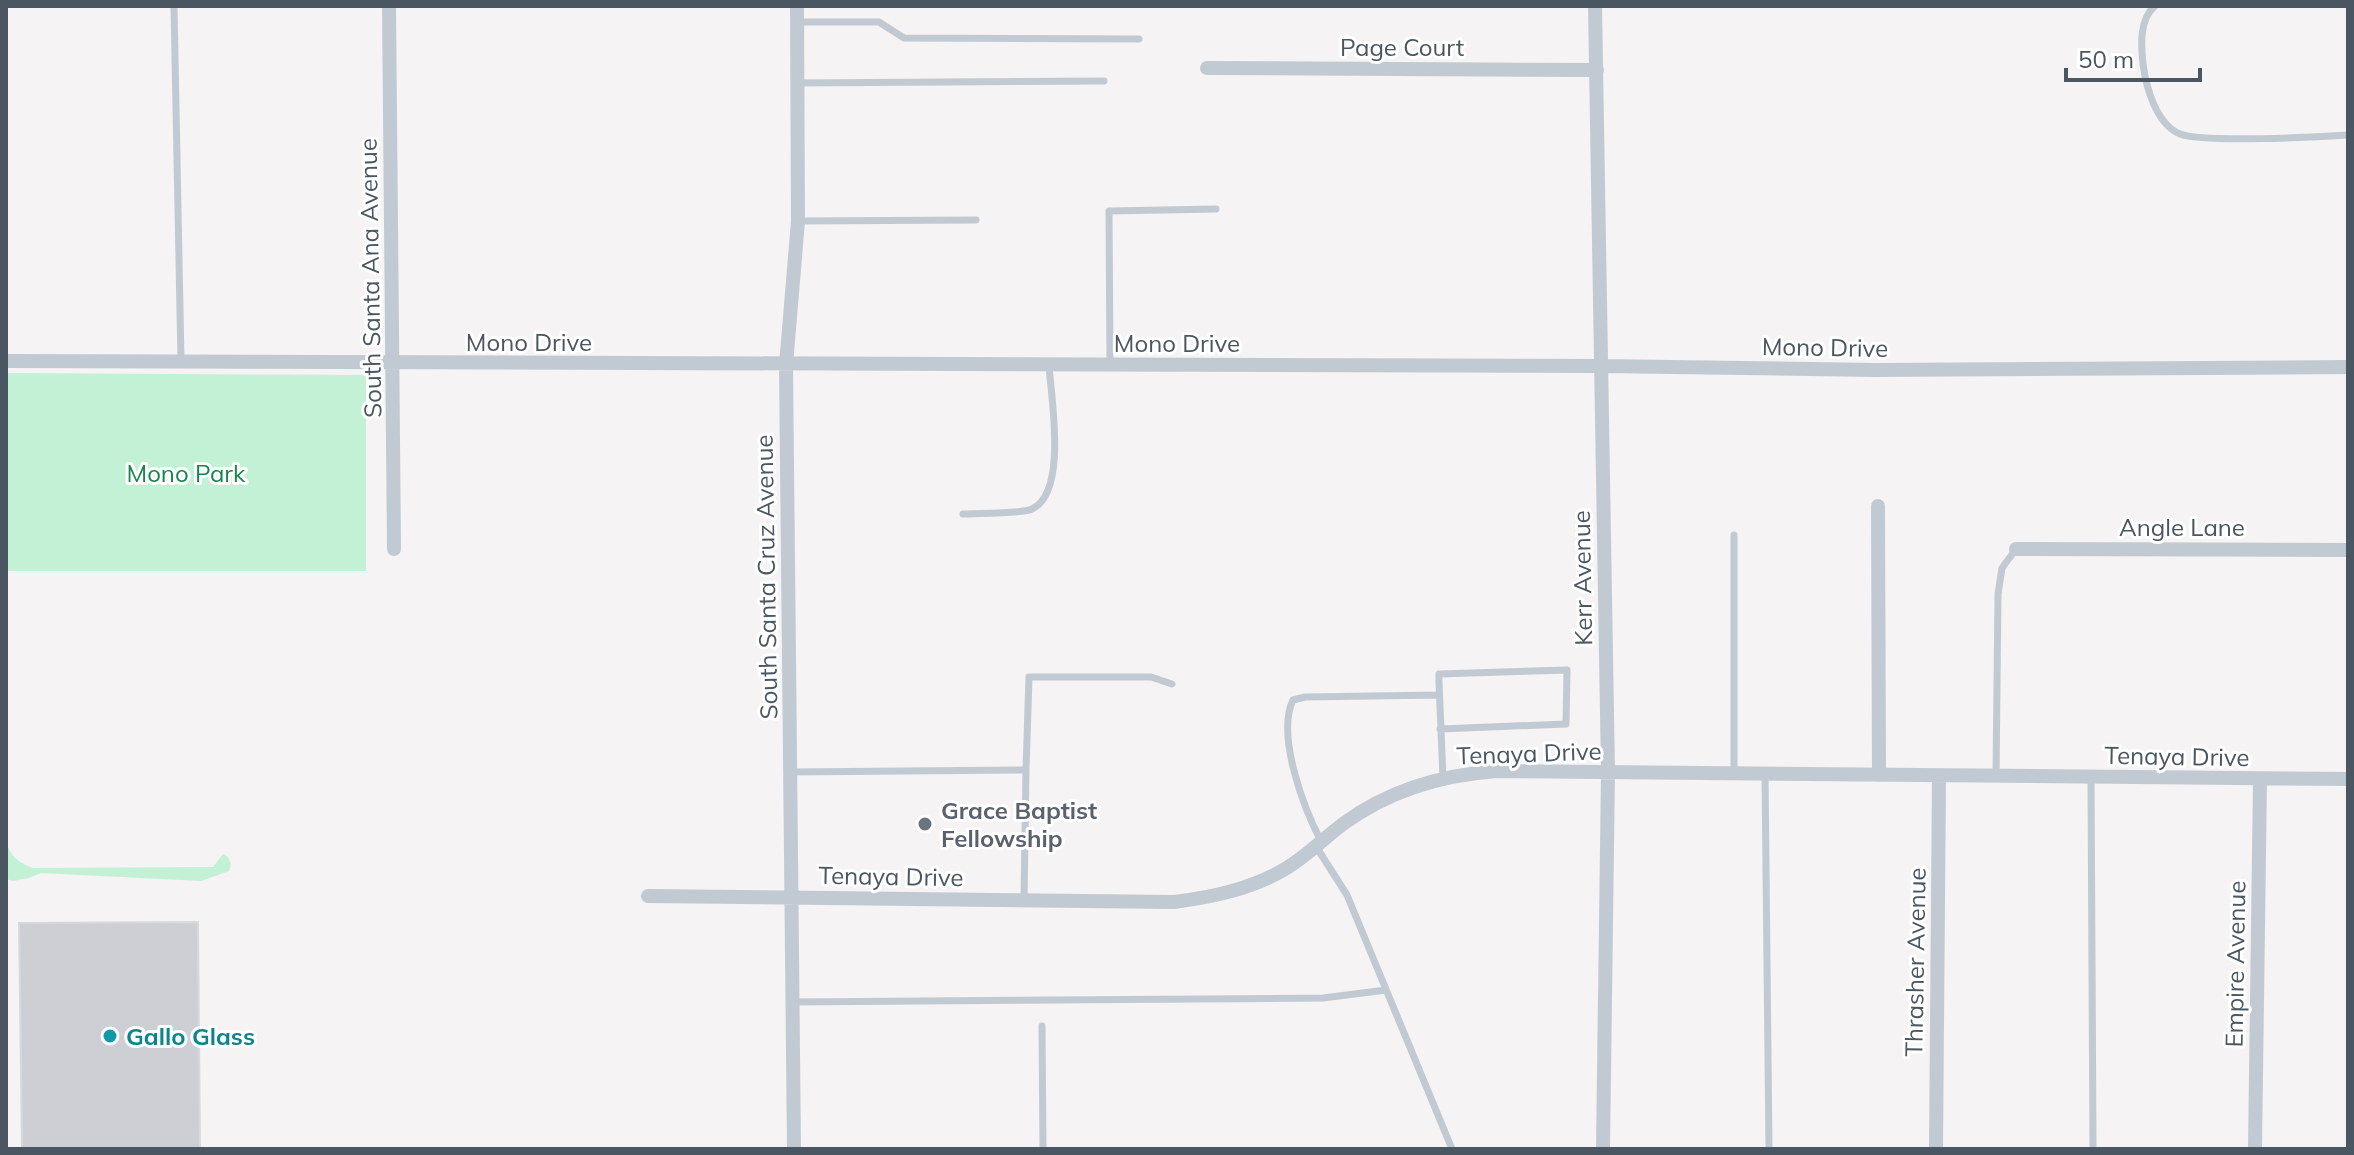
<svg xmlns="http://www.w3.org/2000/svg" width="2354" height="1155" font-family="Mulish,sans-serif">
	<style>
		.green { fill: #c3f1d5 }
		.building { fill: #cdcfd5; stroke: #d7d9de; stroke-width: 2 }
		.lines { fill: none; stroke-linecap: round; stroke-linejoin: round }
		.service { stroke: #c1cad2; stroke-width: 7 }
		.minor { stroke: #c1cad2; stroke-width: 14 }
		.worship-dot { fill: #6b7280; stroke: #fff; stroke-width: 3 }
		.culture-dot { fill: #0f9aa8; stroke: #fff; stroke-width: 3 }
		.labels { text-anchor: middle; dominant-baseline: central; stroke-width: 6; stroke-linejoin: round; paint-order: stroke }
		.street-label { font-size: 24px; fill: #4a5661; stroke: #fff }
		.park-label { font-size: 24px; fill: #17864f; stroke: #fff }
		.worship-label { font-size: 24px; font-weight: bold; fill: #5b616d; stroke: #fff; text-anchor: start }
		.culture-label { font-size: 24px; font-weight: bold; fill: #0d838f; stroke: #fff; text-anchor: start }
	</style>
	<rect width="100%" height="100%" fill="#f5f3f3"/>
	<path class="green" d="M 6,373 L 366,375 L 366,571 L 6,571 Z
		M 6,839 C 8,855 19,863 33,868 L 213,867 L 223,854 L 228,857 L 231,864 L 229,871 L 201,881 L 41,873 L 29,878 L 13,881 L 6,879 Z"/>
	<path class="building" d="M 198,922 L 200,1149 L 22,1149 L 19,923 Z"/>
	<g class="lines">
		<path class="service" d="M 174,6 L 181,361
			M 2155,6 C 2139,19 2141,46 2143,64 C 2146,87 2156,124 2180,134 C 2203,143 2318,137 2348,135
			M 797,22 L 879,22 L 904,38 L 1139,39
			M 797,83 L 1104,81
			M 798,221 L 976,220
			M 1110,365 L 1109,211 L 1216,209
			M 963,514 C 977,513 1022,514 1032,509 C 1068,492 1051,398 1049,365
			M 1440,729 L 1566,724 L 1567,670 L 1439,674 L 1439,682 L 1443,778
			M 1026,770 L 1029,677 L 1151,677 L 1172,684
			M 790,772 L 1026,770 L 1024,900
			M 1734,773 L 1734,535
			M 1765,774 L 1769,1149
			M 1996,776 L 1998,594 L 2002,568 L 2016,549
			M 2091,778 L 2093,1149
			M 1321,841 C 1304,809 1276,735 1293,700 L 1305,697 L 1439,695
			M 1317,848 L 1347,895 L 1452,1149
			M 793,1002 L 1323,998 L 1386,990
			M 1042,1026 L 1043,1149"/>
		<path class="minor" d="M 389,6 L 394,549
			M 1595,6 L 1608,772 L 1603,1149
			M 1207,68 L 1597,70
			M 6,361 L 1601,366 L 1875,370 L 2348,367
			M 1878,506 L 1879,775
			M 2016,549 L 2348,550
			M 648,896 L 1174,902 C 1213,897 1251,889 1285,869 C 1307,856 1323,839 1343,824 C 1389,790 1441,775 1497,771 L 2348,779
			M 794,1149 L 786,365 L 798,221 L 797,6
			M 1936,1149 L 1939,776
			M 2255,1149 L 2260,779"/>
	</g>
	<circle class="worship-dot" cx="925" cy="824" r="8"/>
	<circle class="culture-dot" cx="110" cy="1036" r="8"/>
	<g class="labels">
		<g class="street-label">
			<text x="1402" y="47">Page Court</text>
			<text transform="translate(370 278) rotate(-91)">South Santa Ana Avenue</text>
			<text x="529" y="342">Mono Drive</text>
			<text x="1177" y="343">Mono Drive</text>
			<text transform="translate(1825 347) rotate(1)">Mono Drive</text>
			<text x="2182" y="527">Angle Lane</text>
			<text transform="translate(766 577) rotate(-91)">South Santa Cruz Avenue</text>
			<text transform="translate(1582 578) rotate(-91)">Kerr Avenue</text>
			<text transform="translate(1529 753) rotate(-2)">Tenaya Drive</text>
			<text transform="translate(2177 756) rotate(1)">Tenaya Drive</text>
			<text transform="translate(891 876) rotate(1)">Tenaya Drive</text>
			<text transform="translate(1915 962) rotate(-89)">Thrasher Avenue</text>
			<text transform="translate(2235 964) rotate(-89)">Empire Avenue</text>
		</g>
		<g class="park-label">
			<text x="186" y="473">Mono Park</text>
		</g>
		<g class="worship-label">
			<text x="941" y="810">Grace Baptist<tspan x="941" dy="28">Fellowship</tspan></text>
		</g>
		<g class="culture-label">
			<text x="126" y="1036">Gallo Glass</text>
		</g>
	</g>
	<rect width="2354" height="1155" fill="none" stroke="#4a5661" stroke-width="16"/>
	<path d="M2066 68v12h134v-12" fill="none" stroke="#4a5661" stroke-width="4"/>
	<text x="2078" y="68" font-size="24" fill="#4a5661" stroke="#ffffff" stroke-width="6" paint-order="stroke">50 m</text>
</svg>
